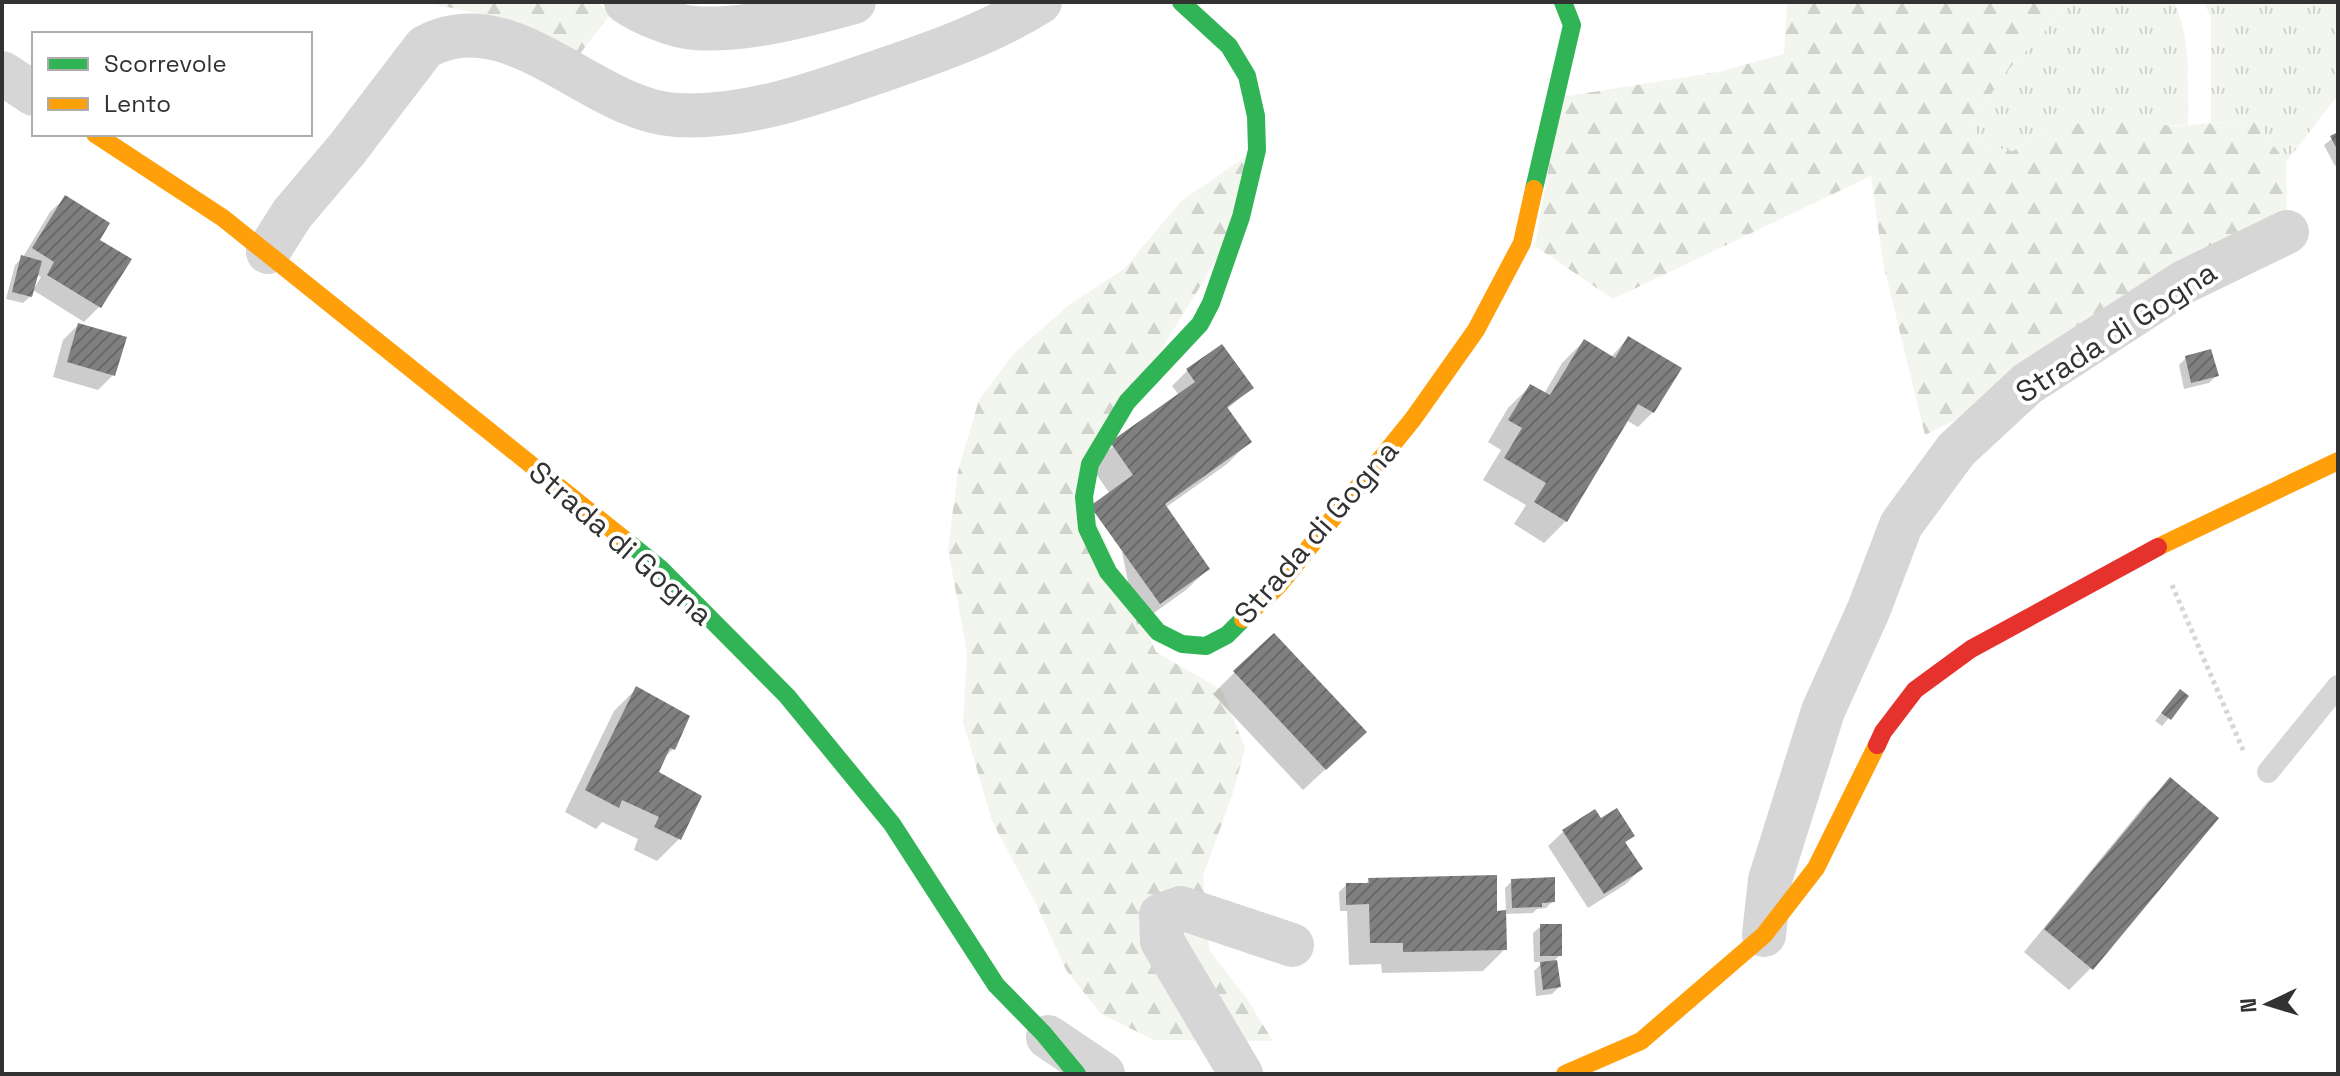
<svg xmlns="http://www.w3.org/2000/svg" width="2340" height="1076" font-family="'Space Grotesk',sans-serif">
	<style>
		.grass { fill: url(#grass-tufts) }
		.forest { fill: url(#forest-firs) }
		.shadow { fill: #0003 }
		.building { fill: url(#building-hatch) }
		.lines { fill: none; stroke-linecap: round; stroke-linejoin: round }
		.path { stroke: #d6d6d6; stroke-width: 5; stroke-dasharray: 4 4; stroke-linecap: butt }
		.lane { stroke: #d6d6d6; stroke-width: 22 }
		.street { stroke: #d6d6d6; stroke-width: 44 }
		.fast { stroke: #30b455; stroke-width: 18 }
		.slow { stroke: #ff9f0a; stroke-width: 18 }
		.jam { stroke: #e5322d; stroke-width: 18 }
		.labels { text-anchor: middle; dominant-baseline: central; stroke-width: 8; stroke-linejoin: round; paint-order: stroke }
		.street-label { font-size: 30px; fill: #323232; stroke: #fff }
	</style>
	<defs>
		<pattern id="grass-tufts" width="24" height="20" patternUnits="userSpaceOnUse" patternTransform="scale(2)"><rect width="24" height="20" fill="#f3f6ee"/><path d="M3 7l-1-3M5 7V3M7 7l1-3M15 17l-1-3M17 17v-4M19 17l1-3" fill="none" stroke="#d1d3cd"/></pattern>
		<pattern id="forest-firs" width="22" height="20" patternUnits="userSpaceOnUse" patternTransform="scale(2)"><rect width="22" height="20" fill="#f3f6ee"/><path d="M5 1l3.5 6h-7zM16 11l3.5 6h-7z" fill="#d1d3cd"/></pattern>
		<pattern id="building-hatch" width="6" height="6" patternUnits="userSpaceOnUse" patternTransform="scale(2)"><rect width="6" height="6" fill="#808080"/><path d="M-1 1l2-2M0 6l6-6M5 7l2-2" fill="none" stroke="#696969"/></pattern>
	</defs>
	<rect width="100%" height="100%" fill="#fff"/>
	<path class="grass" d="M 2072,2 L 2174,2 C 2192,37 2187,86 2188,125 L 2055,125 L 2013,151 L 1979,144 L 1974,120 L 2005,73 Z
		M 2204,2 L 2338,2 L 2338,95 L 2286,162 L 2255,120 L 2211,123 L 2211,18 Z"/>
	<path class="forest" d="M 420,2 L 598,2 L 610,15 L 576,59 L 494,16 Z
		M 1787,2 L 2072,2 L 2005,73 L 1974,120 L 1979,144 L 2013,151 L 2055,125 L 2116,121 L 2175,126 L 2255,120 L 2286,162 L 2287,232 L 2027,384 L 1925,435 L 1883,263 L 1871,176 L 1613,299 L 1535,246 L 1561,97 L 1718,72 L 1784,54 Z
		M 1251,153 L 1219,256 L 1079,483 L 1156,652 L 1222,690 L 1245,748 L 1233,793 L 1203,876 L 1209,950 L 1245,996 L 1273,1041 L 1154,1040 L 1101,1014 L 1066,970 L 1037,906 L 992,821 L 963,722 L 967,653 L 948,549 L 958,471 L 979,400 L 1015,352 L 1069,305 L 1124,269 L 1181,201 Z"/>
	<path class="shadow" d="M 2338,134 L 2338,164 L 2335,166 L 2324,145 Z
		M 65,198 L 97,240 L 129,260 L 99,307 L 84,322 L 33,290 L 41,277 L 36,274 L 31,296 L 23,303 L 6,299 L 15,265 L 23,257 L 50,212 Z
		M 78,325 L 113,375 L 98,390 L 53,377 L 63,340 Z
		M 1628,338 L 1653,412 L 1638,427 L 1626,420 L 1566,521 L 1544,543 L 1514,524 L 1526,505 L 1483,480 L 1501,450 L 1488,442 L 1508,408 L 1530,386 L 1544,394 L 1562,363 L 1584,341 L 1611,357 Z
		M 1222,346 L 1251,388 L 1225,411 L 1249,442 L 1227,464 L 1165,508 L 1208,569 L 1186,590 L 1137,625 L 1110,494 L 1090,465 L 1179,395 L 1172,386 L 1187,371 Z
		M 2186,358 L 2216,376 L 2209,383 L 2184,389 L 2179,365 Z
		M 1235,672 L 1342,754 L 1303,790 L 1213,694 Z
		M 636,689 L 673,749 L 663,759 L 656,773 L 679,839 L 657,861 L 634,850 L 638,839 L 602,822 L 596,829 L 565,812 L 614,711 Z
		M 2187,697 L 2162,726 L 2155,721 L 2173,698 Z
		M 2170,780 L 2216,818 L 2091,968 L 2069,990 L 2024,952 L 2148,801 Z
		M 1594,812 L 1600,821 L 1632,836 L 1624,844 L 1641,869 L 1626,884 L 1588,908 L 1548,846 L 1563,832 Z
		M 1369,880 L 1495,913 L 1506,912 L 1505,888 L 1512,881 L 1553,901 L 1546,908 L 1537,909 L 1533,913 L 1504,914 L 1505,949 L 1483,971 L 1382,973 L 1381,964 L 1349,965 L 1347,911 L 1340,911 L 1339,892 L 1346,885 L 1365,885 Z
		M 1541,926 L 1560,955 L 1552,963 L 1559,987 L 1552,994 L 1536,996 L 1534,971 L 1543,962 L 1534,962 L 1533,933 Z"/>
	<path class="building" d="M 2338,132 L 2338,151 L 2330,136 Z
		M 65,195 L 110,223 L 100,240 L 132,259 L 101,308 L 47,275 L 54,262 L 32,248 Z
		M 21,255 L 42,261 L 32,297 L 12,292 Z
		M 78,323 L 127,337 L 115,376 L 67,362 Z
		M 1628,336 L 1682,368 L 1654,413 L 1638,404 L 1567,522 L 1534,502 L 1546,483 L 1504,458 L 1522,428 L 1508,420 L 1530,384 L 1550,395 L 1584,339 L 1615,358 Z
		M 1222,344 L 1254,388 L 1227,407 L 1252,442 L 1165,504 L 1210,569 L 1160,604 L 1090,506 L 1133,475 L 1110,442 L 1195,382 L 1186,369 Z
		M 2211,349 L 2219,376 L 2191,383 L 2185,356 Z
		M 1274,633 L 1367,732 L 1326,770 L 1233,671 Z
		M 636,686 L 690,716 L 675,750 L 670,748 L 659,772 L 702,796 L 681,840 L 654,827 L 659,817 L 622,800 L 619,808 L 585,790 Z
		M 2180,689 L 2189,696 L 2171,720 L 2161,713 Z
		M 2170,777 L 2219,818 L 2093,970 L 2044,929 Z
		M 1617,808 L 1635,836 L 1625,842 L 1643,869 L 1604,894 L 1562,830 L 1595,809 L 1601,818 Z
		M 1497,875 L 1497,911 L 1506,910 L 1507,950 L 1403,952 L 1403,943 L 1370,943 L 1369,904 L 1346,905 L 1346,883 L 1369,883 L 1368,878 Z
		M 1555,877 L 1555,902 L 1542,903 L 1542,907 L 1512,908 L 1511,879 Z
		M 1540,924 L 1562,924 L 1562,956 L 1540,956 Z
		M 1557,960 L 1561,987 L 1543,990 L 1540,962 Z"/>
	<g class="lines">
		<path class="path" d="M 2172,585 L 2244,752"/>
		<path class="lane" d="M 2268,772 L 2338,686"/>
		<path class="street" d="M 626,2 C 642,13 675,27 695,28 C 744,32 807,15 854,2
			M 2,73 L 34,94
			M 268,252 L 292,214 L 347,149 L 425,47 C 511,0 591,110 676,115 C 746,119 817,93 883,70 C 936,52 992,32 1040,2
			M 1764,935 L 1770,880 L 1823,711 L 1869,609 L 1901,525 L 1956,450 L 2027,384 L 2184,282 L 2287,232
			M 1048,1037 L 1103,1074
			M 1241,1074 L 1162,941 L 1161,915 L 1181,908 L 1292,945"/>
		<path class="fast" d="M 1181,2 L 1229,46 L 1247,76 L 1256,116 L 1257,150 L 1241,217 L 1211,303 L 1200,324 L 1127,402 L 1090,464 L 1084,497 L 1087,528 L 1108,572 L 1158,632 L 1182,644 L 1206,646 L 1227,635 L 1243,619
			M 1534,189 L 1572,25 L 1563,2
			M 625,540 L 661,569 L 787,696 L 892,824 L 996,985 L 1043,1033 L 1077,1074"/>
		<path class="slow" d="M 95,134 L 223,218 L 625,540
			M 2158,547 L 2338,461
			M 1243,619 L 1278,586 L 1413,419 L 1476,330 L 1522,243 L 1534,189
			M 1565,1074 L 1641,1041 L 1764,935 L 1816,868 L 1877,745"/>
		<path class="jam" d="M 1877,745 L 1883,732 L 1915,690 L 1971,649 L 2158,547"/>
	</g>
	<g class="labels">
		<g class="street-label">
			<text transform="translate(2116 332) rotate(-33)">Strada di Gogna</text>
			<text transform="translate(1316 532) rotate(-49)">Strada di Gogna</text>
			<text transform="translate(621 543) rotate(41)">Strada di Gogna</text>
		</g>
	</g>
	<rect width="2340" height="1076" fill="none" stroke="#323232" stroke-width="8"/>
	<rect x="32" y="32" width="280" height="104" fill="#ffffff" stroke="#adadad" stroke-width="2"/>
	<rect x="48" y="58" width="40" height="12" fill="#30b455" stroke="#adadad" stroke-width="2"/>
	<text x="104" y="72" font-size="24" fill="#323232">Scorrevole</text>
	<rect x="48" y="98" width="40" height="12" fill="#ff9f0a" stroke="#adadad" stroke-width="2"/>
	<text x="104" y="112" font-size="24" fill="#323232">Lento</text>
	<g transform="translate(2268 1004) rotate(266)" stroke="#ffffff" stroke-width="6" paint-order="stroke">
	<path d="M0-6L14 30L0 20L-14 30Z" fill="#323232"/>
	<text y="-12" font-size="22" font-weight="bold" text-anchor="middle" fill="#323232">N</text>
	</g>
</svg>
